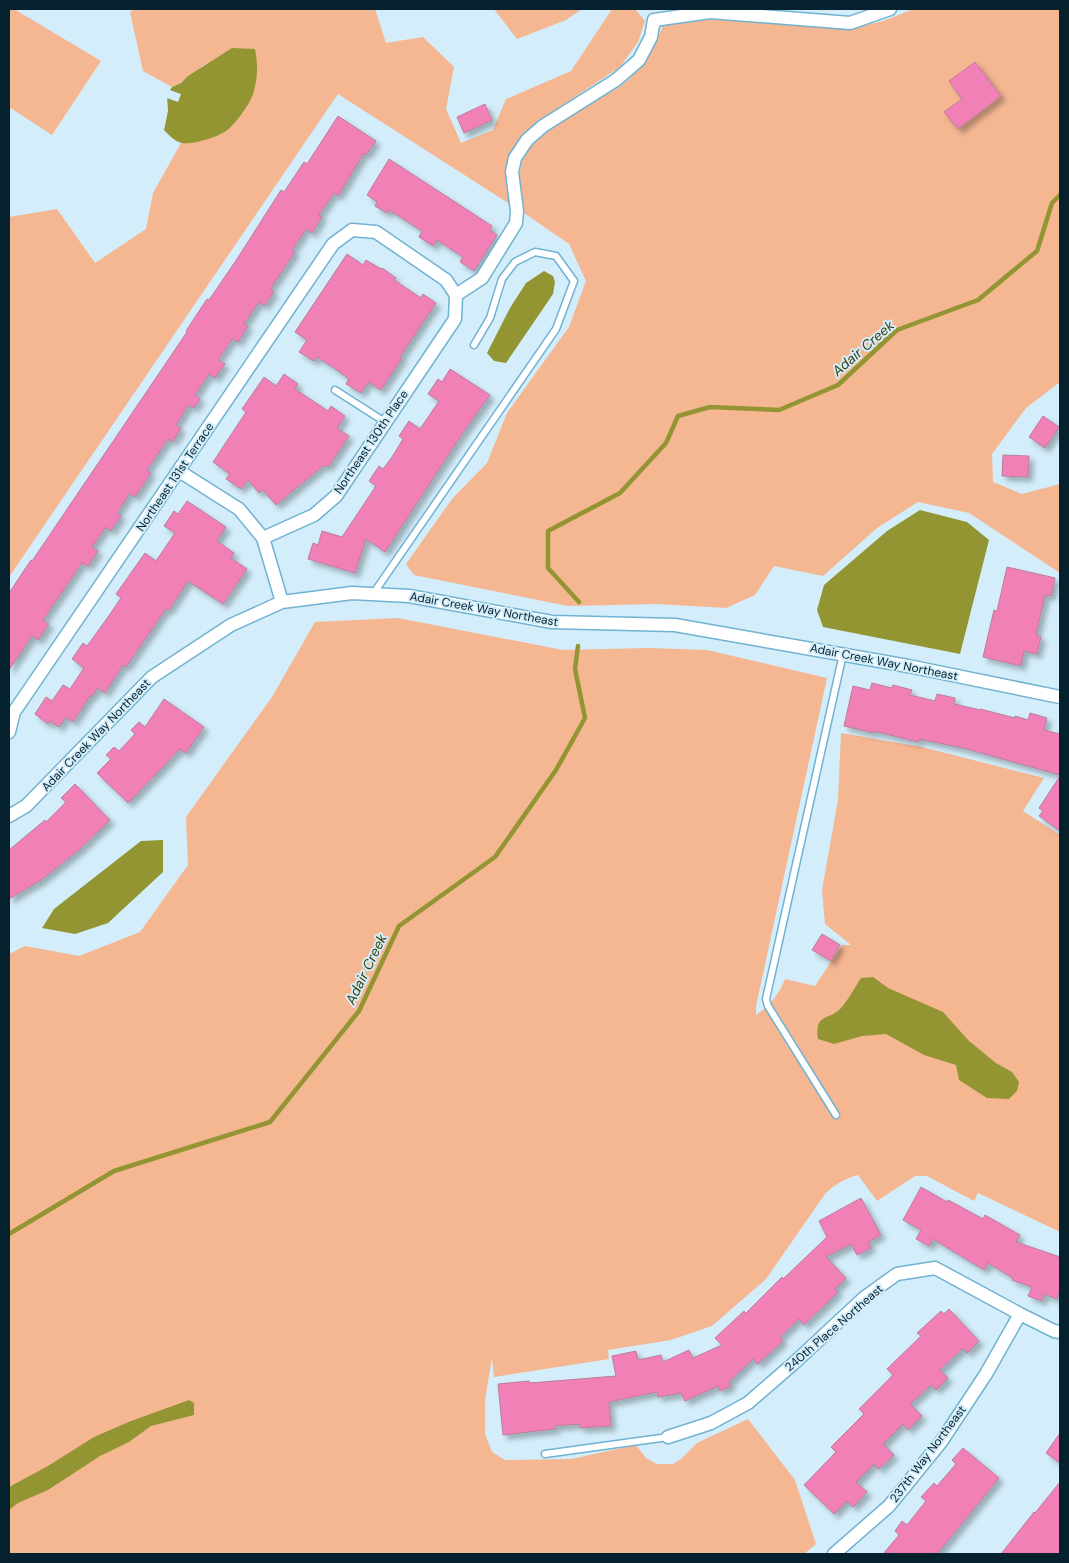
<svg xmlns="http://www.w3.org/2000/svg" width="1069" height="1563" font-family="'DM Sans',sans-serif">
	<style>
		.green { fill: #f5b692 }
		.water { fill: #929532 }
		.pier { fill: #d3edfa }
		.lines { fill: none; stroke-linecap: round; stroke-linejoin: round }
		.stream { stroke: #929532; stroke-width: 4.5 }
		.building { fill: #f180b7; stroke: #ba7e99; filter: url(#shadow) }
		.lane-casing { stroke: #70b2d2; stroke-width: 9 }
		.street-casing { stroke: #70b2d2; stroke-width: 15 }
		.lane { stroke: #fff; stroke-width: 6 }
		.street { stroke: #fff; stroke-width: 12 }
		.labels { text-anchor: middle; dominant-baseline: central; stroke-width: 4; stroke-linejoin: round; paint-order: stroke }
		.street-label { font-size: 12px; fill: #05212e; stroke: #d3edfa }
		.water-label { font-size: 14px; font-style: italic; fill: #3f400a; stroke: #d3edfa }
	</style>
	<defs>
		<filter id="shadow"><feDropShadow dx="4.5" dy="4.5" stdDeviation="2.5" flood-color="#0004"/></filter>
	</defs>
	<rect width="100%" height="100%" fill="#d3edfa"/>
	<path class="green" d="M 9,9 L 14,9 L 101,61 L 52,135 L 9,107 Z
		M 135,9 L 375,9 L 386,43 L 423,37 L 454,67 L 446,109 L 461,143 L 493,130 L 506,99 L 571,71 L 612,9 L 635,9 L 645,21 L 638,42 L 620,67 L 537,122 L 517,142 L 508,168 L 511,205 L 338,94 L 9,577 L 9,217 L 57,209 L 95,263 L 146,229 L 153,193 L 181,143 L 198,142 L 207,63 C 196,71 185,82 172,87 L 143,71 L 130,12 Z
		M 494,9 L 582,9 L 566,20 L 517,39 Z
		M 914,9 L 1060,9 L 1060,382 L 1026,408 L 992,454 L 993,482 L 1022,494 L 1060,484 L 1060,573 L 969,513 L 918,502 L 877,528 L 823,576 L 774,566 L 755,595 L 726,608 L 657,604 L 568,606 L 414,575 L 406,564 L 452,499 L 487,463 L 507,413 L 569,327 L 586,281 L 569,244 L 524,213 C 522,194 515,171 526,154 C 541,130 582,110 605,95 C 612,91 619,88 625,83 C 642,68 654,47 663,26 L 709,18 L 850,29 L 883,21 Z
		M 398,618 L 563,650 L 648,648 L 707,650 L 827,678 L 756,1006 L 756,1015 C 770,1006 779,994 785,979 L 815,986 L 842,945 L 851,945 L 825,924 L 822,890 L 838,800 L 841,733 L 922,747 L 1044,778 L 1023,811 L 1060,835 L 1060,1232 L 978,1193 L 974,1201 L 927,1176 L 915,1176 L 877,1201 L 858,1175 C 844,1179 835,1184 825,1194 L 766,1279 L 712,1326 L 671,1340 L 608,1350 L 609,1359 L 494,1377 L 492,1358 L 485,1400 L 485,1434 L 492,1452 L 505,1460 L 571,1459 L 636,1445 L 646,1458 L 657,1464 L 673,1464 L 681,1459 L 697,1443 L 748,1419 L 795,1480 L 816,1544 L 804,1554 L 9,1554 L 9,954 L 25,946 L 79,956 L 140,932 L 188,865 L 186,817 L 272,697 L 315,622 Z"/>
	<path class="water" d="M 232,48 L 255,49 C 258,65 258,78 253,94 C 250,104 234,126 226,131 C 218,137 192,145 182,143 C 175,142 169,135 164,130 L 168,111 L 167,95 L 172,87 L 181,83 L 188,76 Z
		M 544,271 L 553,276 L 555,282 L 553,294 L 506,363 L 494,361 L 487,353 L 510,308 L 526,283 Z
		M 920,510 L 967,522 L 989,540 L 960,654 L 823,627 L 817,610 L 824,585 L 887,531 Z
		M 163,840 L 163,872 L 108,923 L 75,934 L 42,928 L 54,909 L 141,841 Z
		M 873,977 L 888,988 L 943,1012 L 969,1041 L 996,1063 L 1012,1072 L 1019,1082 L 1017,1091 L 1009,1099 L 987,1098 L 959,1080 L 956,1065 L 924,1055 L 886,1034 L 862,1036 L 834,1044 L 818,1039 C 814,1012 830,1021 841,1008 C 849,999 855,987 861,978 Z
		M 189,1400 L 194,1403 L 194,1415 L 151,1426 L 129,1442 L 100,1456 L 48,1490 L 18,1503 L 9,1510 L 9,1487 L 48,1466 L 94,1437 L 131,1421 Z"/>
	<path class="pier" d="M 167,89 L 181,94 L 178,102 L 164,97 L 164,94 Z"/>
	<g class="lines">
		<path class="stream" d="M 579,602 L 548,568 L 548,531 L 620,493 L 666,443 L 678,416 L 710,407 L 779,410 L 838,385 L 897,330 L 978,300 L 1037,251 L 1052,203 L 1060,195
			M 9,1234 L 114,1171 L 270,1122 L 359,1011 L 399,926 L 495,857 L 556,770 L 585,718 L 575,669 L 578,646"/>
	</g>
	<path class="building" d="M 975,62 L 1001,96 L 958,129 L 944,112 L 962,99 L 949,81 Z
		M 485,104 L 492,120 L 464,133 L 457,117 Z
		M 338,116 L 376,141 L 366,155 L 364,153 L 338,196 L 334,193 L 319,215 L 322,217 L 312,233 L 306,229 L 292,250 L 295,252 L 270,289 L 274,292 L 264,306 L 259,302 L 244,324 L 248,326 L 238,342 L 232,339 L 218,360 L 225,364 L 215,378 L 209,374 L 195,395 L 200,399 L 194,408 L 189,405 L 176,425 L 181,429 L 172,442 L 168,439 L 147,470 L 151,473 L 135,497 L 130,493 L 117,513 L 121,516 L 111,531 L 106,527 L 92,547 L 98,551 L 88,566 L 82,563 L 43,620 L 49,624 L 38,640 L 32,636 L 9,670 L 9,593 L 31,560 L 32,561 L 187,332 L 186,331 L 207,299 L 209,300 L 237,259 L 281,190 L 284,192 L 304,162 L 307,164 Z
		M 389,159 L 492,226 L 490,230 L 497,235 L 474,271 L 460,262 L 463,257 L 437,240 L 433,246 L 419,237 L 422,231 L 389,210 L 387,213 L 375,206 L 377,202 L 367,195 Z
		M 347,254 L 363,265 L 366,260 L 381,269 L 382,268 L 396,278 L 394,280 L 421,298 L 423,294 L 436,303 L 400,357 L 402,358 L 381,390 L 368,382 L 361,393 L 346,384 L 349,379 L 337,370 L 317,357 L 314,361 L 299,352 L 307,340 L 295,332 Z
		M 450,369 L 490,395 L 462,434 L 385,552 L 366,539 L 355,573 L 308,559 L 313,543 L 318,545 L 322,531 L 342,537 L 376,486 L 369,481 L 379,466 L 383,469 L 392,457 L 403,439 L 399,436 L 409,421 L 420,429 L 439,401 L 428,394 L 438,379 L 442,382 Z
		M 284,374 L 298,384 L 295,389 L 328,411 L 331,406 L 345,416 L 337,428 L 349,436 L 328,467 L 324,465 L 276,505 L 263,490 L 259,493 L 248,480 L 241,489 L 226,479 L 230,474 L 213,462 L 246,412 L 242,409 L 264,377 L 276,386 Z
		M 1043,416 L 1059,427 L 1045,448 L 1029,437 Z
		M 1003,455 L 1029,456 L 1028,477 L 1002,476 Z
		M 187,501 L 226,527 L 217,541 L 234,553 L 231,558 L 247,569 L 223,604 L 188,581 L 169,610 L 166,609 L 126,667 L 123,665 L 105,693 L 98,688 L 91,697 L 90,696 L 73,722 L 66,717 L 59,727 L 50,721 L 48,724 L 35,714 L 46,697 L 52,701 L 63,685 L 70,689 L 84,668 L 72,659 L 83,643 L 87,646 L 108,617 L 121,598 L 116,594 L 145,553 L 156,561 L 175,533 L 164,526 L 174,511 L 178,514 Z
		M 1007,567 L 1055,578 L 1051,596 L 1045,595 L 1036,635 L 1041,637 L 1037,654 L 1024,651 L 1021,666 L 983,657 L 994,610 L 997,611 Z
		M 872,683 L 892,688 L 893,685 L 912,690 L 910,695 L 935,701 L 937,694 L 955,698 L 954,704 L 980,710 L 980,709 L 1015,718 L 1015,716 L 1028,720 L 1030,713 L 1047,718 L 1044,730 L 1060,734 L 1060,775 L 963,748 L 919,739 L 918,742 L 874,731 L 874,733 L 844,726 L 853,686 L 870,690 Z
		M 164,699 L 204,727 L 186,753 L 180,749 L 128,803 L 97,773 L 111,759 L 106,755 L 114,747 L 119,751 L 135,734 L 131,730 L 139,722 L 145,727 Z
		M 1060,776 L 1060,831 L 1039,816 L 1043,811 L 1039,808 Z
		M 75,784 L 110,820 L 80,849 L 41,880 L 9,899 L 9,850 L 45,820 L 46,822 L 66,802 L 61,798 Z
		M 822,934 L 840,945 L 831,961 L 812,950 Z
		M 921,1187 L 947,1202 L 948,1200 L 983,1219 L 985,1215 L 1020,1235 L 1016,1242 L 1060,1257 L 1060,1290 L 1057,1299 L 1044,1294 L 1042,1301 L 1028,1296 L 1032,1287 L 1012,1280 L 1013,1278 L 988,1263 L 984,1270 L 933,1239 L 929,1246 L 916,1239 L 921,1230 L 903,1220 Z
		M 861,1198 L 881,1235 L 868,1242 L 871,1248 L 857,1255 L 851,1244 L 826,1257 L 846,1278 L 835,1289 L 838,1292 L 804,1325 L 799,1319 L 780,1337 L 783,1341 L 758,1364 L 753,1359 L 729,1382 L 731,1386 L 720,1391 L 718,1386 L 685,1401 L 681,1393 L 658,1397 L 657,1392 L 609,1402 L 611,1426 L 580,1428 L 580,1424 L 555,1426 L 555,1429 L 503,1435 L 498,1384 L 529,1381 L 530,1383 L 616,1376 L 612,1356 L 636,1351 L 638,1360 L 661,1355 L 663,1362 L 689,1350 L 693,1358 L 722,1345 L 715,1338 L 744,1311 L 746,1313 L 782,1277 L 783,1279 L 827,1237 L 819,1221 Z
		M 949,1309 L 979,1341 L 967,1353 L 963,1348 L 940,1370 L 948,1378 L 936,1390 L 931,1385 L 910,1404 L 922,1416 L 908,1430 L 903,1424 L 883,1444 L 894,1455 L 879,1469 L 874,1464 L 856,1482 L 867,1492 L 853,1507 L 847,1501 L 834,1514 L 804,1485 L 836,1452 L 831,1447 L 864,1414 L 859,1409 L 893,1375 L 887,1369 L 921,1336 L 917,1333 L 941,1311 L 944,1314 Z
		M 1060,1433 L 1060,1463 L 1046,1453 Z
		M 963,1448 L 999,1478 L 937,1554 L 883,1554 L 899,1535 L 895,1531 L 902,1521 L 907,1525 L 926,1501 L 921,1497 L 934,1483 L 937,1486 L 956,1464 L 952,1460 Z
		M 1060,1482 L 1060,1554 L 1001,1554 L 1034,1512 L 1035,1513 Z"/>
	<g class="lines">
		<defs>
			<path id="lane" d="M 335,390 L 385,422
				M 373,594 L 556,329 L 574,281 L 556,256 L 535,252 L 515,262 L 502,279 L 490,318 L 474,345
				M 836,1115 L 768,1006 L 766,999 L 843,654
				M 545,1454 L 668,1437"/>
			<path id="street" d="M 456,295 L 482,278 L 516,223 L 517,211 L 512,172 L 515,158 L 527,140 L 543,126 L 616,80 L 639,60 L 651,37 L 654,20 L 710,12 L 850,23 L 890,9
				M 179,471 L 239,509 L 263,538 L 282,602
				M 9,732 L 14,712 L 333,244 L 352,230 L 376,232 L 446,280 L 456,295 L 455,319 L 336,496 L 314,515 L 263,538
				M 9,816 L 26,806 L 152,677 L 231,625 L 282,602 L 352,593 L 409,596 L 552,622 L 675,625 L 908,666 L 1060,697
				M 668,1437 L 711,1423 L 748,1403 L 793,1364 L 865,1297 L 897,1274 L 935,1268 L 1020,1314 L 1054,1331 L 1060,1332
				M 834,1554 L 889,1506 L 941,1442 L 986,1374 L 1020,1314"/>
		</defs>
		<use href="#lane" class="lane-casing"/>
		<use href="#street" class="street-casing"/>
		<use href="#lane" class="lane"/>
		<use href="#street" class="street"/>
	</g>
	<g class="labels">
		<g class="street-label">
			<text transform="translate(371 442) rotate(-56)">Northeast 130th Place</text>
			<text transform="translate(175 477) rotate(-56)">Northeast 131st Terrace</text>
			<text transform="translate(484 609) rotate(10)">Adair Creek Way Northeast</text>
			<text transform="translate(884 662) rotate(11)">Adair Creek Way Northeast</text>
			<text transform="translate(96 735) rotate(-46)">Adair Creek Way Northeast</text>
			<text transform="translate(834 1328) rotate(-41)">240th Place Northeast</text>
			<text transform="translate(928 1454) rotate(-53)">237th Way Northeast</text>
		</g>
		<g class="water-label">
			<text transform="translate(863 348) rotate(-41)">Adair Creek</text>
			<text transform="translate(366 969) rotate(-64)">Adair Creek</text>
		</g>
	</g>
	<rect width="1069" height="1563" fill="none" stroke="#05212e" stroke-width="20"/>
</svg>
